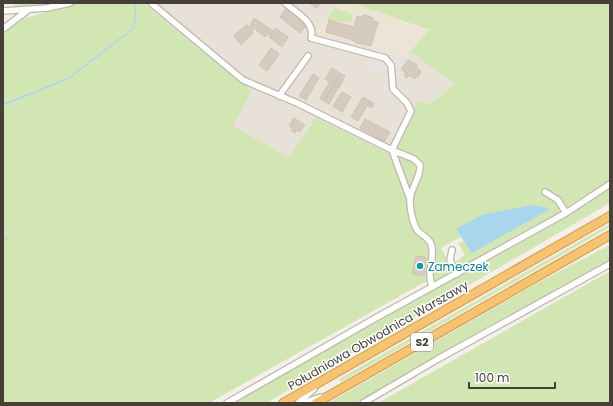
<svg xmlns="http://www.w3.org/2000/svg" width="613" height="406" font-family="Poppins,sans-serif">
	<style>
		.residential { fill: #e7e1d7 }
		.education { fill: #ece4d4 }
		.green { fill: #d2e6b4 }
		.parking { fill: #e5e3e0 }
		.water { fill: #a9d5ed }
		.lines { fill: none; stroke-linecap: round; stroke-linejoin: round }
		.stream { stroke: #a9d5ed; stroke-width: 1.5 }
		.building { fill: #d5cbbf; stroke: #cfc2b3 }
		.minor-casing { stroke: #bfb7ac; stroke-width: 8 }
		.highway-casing { stroke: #d59741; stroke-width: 10 }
		.minor { stroke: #fff; stroke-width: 5.5 }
		.highway { stroke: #f6c372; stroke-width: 8 }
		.culture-dot { fill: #0f9aa8; stroke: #fff; stroke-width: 1.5 }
		.labels { text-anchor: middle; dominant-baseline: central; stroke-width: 3; stroke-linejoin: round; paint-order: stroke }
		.shield { fill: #fff; stroke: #7e7974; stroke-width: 1 }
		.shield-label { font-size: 11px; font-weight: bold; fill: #474038 }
		.culture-label { font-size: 12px; fill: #0d838f; stroke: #fff; text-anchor: start }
		.street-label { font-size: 12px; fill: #474038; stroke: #fff }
	</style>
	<rect width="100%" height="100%" fill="#f4f0e9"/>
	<path class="residential" d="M 143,3 L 335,3 L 334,8 L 316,33 L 406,57 L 410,52 L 455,84 L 428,104 L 419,100 L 394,156 L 289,157 L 233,126 L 252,91 Z"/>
	<path class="education" d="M 335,3 L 351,3 L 429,31 L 407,57 L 315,33 L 318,21 L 327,19 Z"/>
	<path class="green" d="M 3,3 L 60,3 L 14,8 L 14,3 Z
		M 78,3 L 143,3 L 252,91 L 233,126 L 289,157 L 316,118 L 394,156 L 418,100 L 429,104 L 455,84 L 410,52 L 429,30 L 351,3 L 610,3 L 610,181 L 567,207 L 561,198 L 551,197 L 562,210 L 560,213 L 460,269 L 456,267 L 455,262 L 465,255 L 458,243 L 464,241 L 473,253 L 457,229 L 461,236 L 459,238 L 441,248 L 453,270 L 453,274 L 435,283 L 432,278 L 209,403 L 3,403 L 3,31 L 22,19 Z
		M 334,8 L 353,14 L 351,23 L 327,19 Z
		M 610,187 L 610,203 L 315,375 L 266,403 L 230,403 L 399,308 L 503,252 Z
		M 610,224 L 610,227 L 341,382 L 339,379 Z
		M 610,245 L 610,261 L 509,315 L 356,403 L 328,403 L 539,282 Z
		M 610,271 L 610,403 L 378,403 L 603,275 Z"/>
	<path class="parking" d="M 375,48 L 400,55 L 397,65 L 389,63 L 386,74 L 369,69 Z"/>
	<path class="water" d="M 531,205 L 550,209 L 472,253 L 456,229 L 482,215 Z"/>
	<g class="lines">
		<path class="stream" d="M 3,105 L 69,78 L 134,28 L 136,3
			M 3,239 L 7,238"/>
	</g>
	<path class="building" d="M 313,3 L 320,3 L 317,8 L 311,5 Z
		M 287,8 L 306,26 L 300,33 L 280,17 Z
		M 363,15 L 368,16 L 373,18 L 373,21 L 378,22 L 371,46 L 357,43 L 350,39 L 326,32 L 329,20 L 354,27 L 357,16 L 362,18 Z
		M 254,18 L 273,31 L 275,28 L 288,37 L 282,47 L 269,37 L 271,35 L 268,33 L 265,37 L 254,28 L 252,31 L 253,33 L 241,45 L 234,35 L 247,25 L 249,28 Z
		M 271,48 L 279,54 L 267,71 L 259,65 Z
		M 408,60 L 417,65 L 416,67 L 421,71 L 418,77 L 417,76 L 414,79 L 409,75 L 407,78 L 404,76 L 406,73 L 401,69 Z
		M 332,68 L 341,74 L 334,85 L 325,79 Z
		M 313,74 L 319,78 L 306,100 L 299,96 Z
		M 341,74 L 345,76 L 339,88 L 334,85 Z
		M 330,82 L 334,85 L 324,101 L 320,98 Z
		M 334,85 L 338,88 L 329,104 L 324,101 Z
		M 342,92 L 351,97 L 342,112 L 333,106 Z
		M 363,97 L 370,101 L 358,121 L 351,117 Z
		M 370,101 L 374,104 L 372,108 L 367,105 Z
		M 294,118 L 305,125 L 300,132 L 297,130 L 295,133 L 291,130 L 293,128 L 289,126 Z
		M 365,119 L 390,132 L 384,142 L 360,128 Z
		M 416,256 L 425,257 L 426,260 L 423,264 L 425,265 L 424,276 L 412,274 Z"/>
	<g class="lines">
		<defs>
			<path id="minor" d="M 151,3 L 243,80 L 297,103 L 392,150 L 410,199
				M 285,3 C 295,12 316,22 311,38 L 385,58 L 391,65 L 393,89 L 407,103 L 411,111 L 392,150 L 414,159 L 420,165 C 421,178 410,188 410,201 C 410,209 413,225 418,231 C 422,235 429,238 431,244 C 436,258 425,274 433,287
				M 3,11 L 47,8 L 70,3
				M 3,29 L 28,10
				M 279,96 L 308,56
				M 545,192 L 558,200 L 566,213
				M 452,250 L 450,260 L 457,274
				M 227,403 L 372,320 L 566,213 L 610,184
				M 298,403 L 314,389
				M 303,403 L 321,397
				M 363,403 L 438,359 L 610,264"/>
			<path id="highway" d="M 283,403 L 610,216
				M 316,403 L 610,235"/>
		</defs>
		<use href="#minor" class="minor-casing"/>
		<use href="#highway" class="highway-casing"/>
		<use href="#minor" class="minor"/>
		<use href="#highway" class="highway"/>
	</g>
	<circle class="culture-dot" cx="420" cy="266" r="4"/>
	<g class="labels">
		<rect class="shield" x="411" y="333" width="22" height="18" rx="3"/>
		<g class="shield-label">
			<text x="422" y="342">S2</text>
		</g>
		<g class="culture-label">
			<text x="428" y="266">Zameczek</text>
		</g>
		<g class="street-label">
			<text transform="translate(378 335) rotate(-30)">Południowa Obwodnica Warszawy</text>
		</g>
	</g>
	<rect width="613" height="406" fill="none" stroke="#474038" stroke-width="8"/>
	<path d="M469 382v6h86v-6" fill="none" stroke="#474038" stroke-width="2"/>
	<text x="475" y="382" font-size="12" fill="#474038" stroke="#ffffff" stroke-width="3" paint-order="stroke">100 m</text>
</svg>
